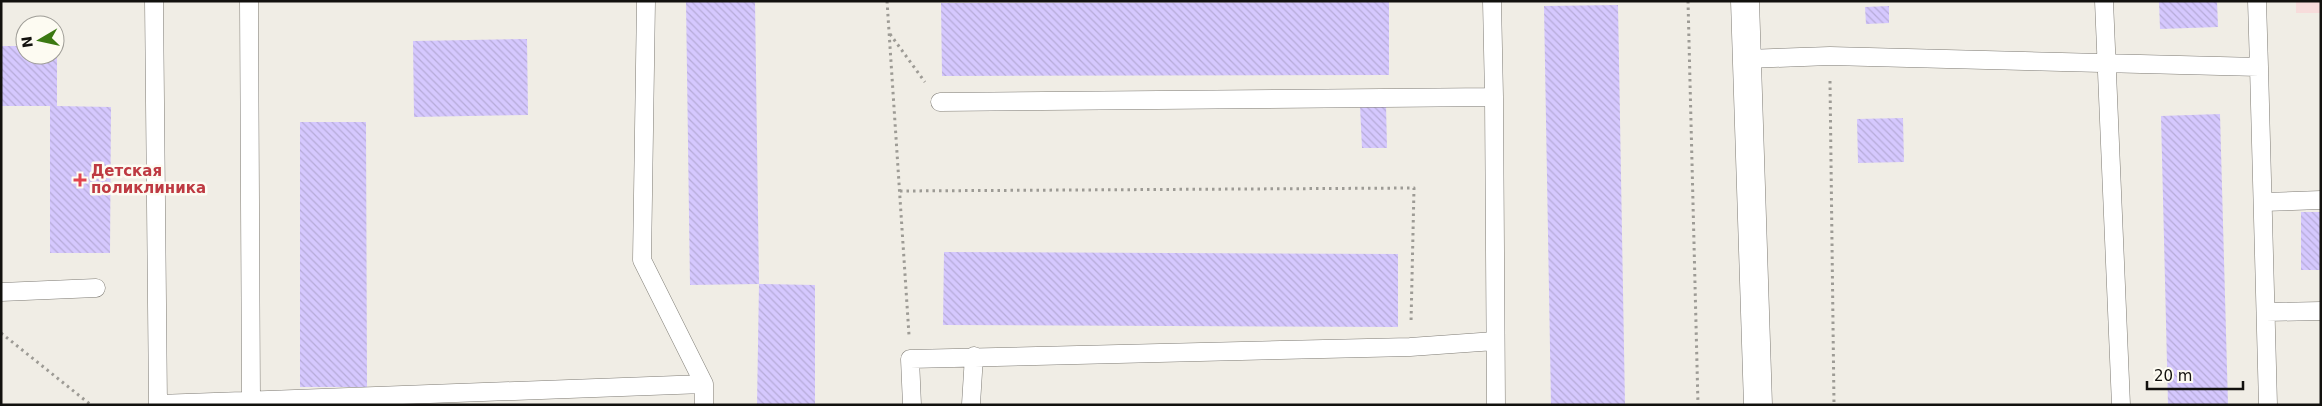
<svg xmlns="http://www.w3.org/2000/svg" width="2322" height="406" font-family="'DejaVu Sans',sans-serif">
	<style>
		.education { fill: #f7dcdb }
		.building { fill: url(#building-back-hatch) }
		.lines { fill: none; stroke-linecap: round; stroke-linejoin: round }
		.service-casing { stroke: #7e7b74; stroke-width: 19 }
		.tertiary-casing { stroke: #7e7b74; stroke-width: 29 }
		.path { stroke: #9d9b95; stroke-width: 3; stroke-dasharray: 2.5 4; stroke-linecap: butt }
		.service { stroke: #fff; stroke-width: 18 }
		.tertiary { stroke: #fff; stroke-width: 28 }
		.health-dot { fill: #e0444e; stroke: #fdfbf2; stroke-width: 2 }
		.labels { text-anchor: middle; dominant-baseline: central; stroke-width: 5; stroke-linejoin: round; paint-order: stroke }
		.health-label { font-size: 15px; font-weight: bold; fill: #be3a42; stroke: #fdfbf2; text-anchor: start }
	</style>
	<defs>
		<pattern id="building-back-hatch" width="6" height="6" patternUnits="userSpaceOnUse" patternTransform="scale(1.25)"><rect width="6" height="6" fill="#d5c8fe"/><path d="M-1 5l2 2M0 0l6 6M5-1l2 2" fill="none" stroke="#b6abd8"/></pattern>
	</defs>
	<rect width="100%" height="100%" fill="#f0ede5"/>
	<path class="education" d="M 2296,1 L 2321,1 L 2321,13 L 2296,13 Z"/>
	<path class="building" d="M 686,1 L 755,1 L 759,284 L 690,285 Z
		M 2159,1 L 2217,1 L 2218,27 L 2160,29 Z
		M 1389,2 L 1389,75 L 942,76 L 941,3 Z
		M 1618,5 L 1625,405 L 1551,405 L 1544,6 Z
		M 1889,6 L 1889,23 L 1866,24 L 1865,7 Z
		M 527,39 L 528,115 L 414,117 L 413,41 Z
		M 1,46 L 25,46 L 25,55 L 55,55 L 55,46 L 57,46 L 57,106 L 111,107 L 110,253 L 50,253 L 50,106 L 1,106 Z
		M 1386,105 L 1387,148 L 1362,148 L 1360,106 Z
		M 2220,114 L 2228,405 L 2168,405 L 2161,116 Z
		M 1903,118 L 1904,162 L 1858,163 L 1857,119 Z
		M 300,122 L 366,122 L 367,387 L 300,387 Z
		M 2301,212 L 2321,212 L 2321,270 L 2301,270 Z
		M 944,252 L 1398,254 L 1398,327 L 943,325 Z
		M 759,284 L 815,285 L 815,405 L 757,405 Z"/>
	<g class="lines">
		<defs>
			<path id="service" d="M 154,1 L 158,404 L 704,384 L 704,405
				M 249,1 L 251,401
				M 646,1 L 642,260 L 704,384
				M 2104,1 L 2121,405
				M 2257,1 L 2259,67
				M 1747,59 L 1830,56 L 2259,67 L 2268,405
				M 1494,97 L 1496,405
				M 940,102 L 1494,97 L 1492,1
				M 2263,202 L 2321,200
				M 1,292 L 96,288
				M 2266,312 L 2321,311
				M 971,404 L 974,356
				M 912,405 L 910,359 L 1410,347 L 1495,341"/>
			<path id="tertiary" d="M 1745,1 L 1758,405"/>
		</defs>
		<use href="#service" class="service-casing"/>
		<use href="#tertiary" class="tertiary-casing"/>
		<path class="path" d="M 887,1 L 909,335
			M 1688,1 L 1698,405
			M 890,34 L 925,82
			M 1830,81 L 1834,405
			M 900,191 L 1414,188 L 1411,323
			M 1,333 L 91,405"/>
		<use href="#service" class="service"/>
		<use href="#tertiary" class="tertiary"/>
	</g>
	<path class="health-dot" d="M77.5 172.5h5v5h5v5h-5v5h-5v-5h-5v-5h5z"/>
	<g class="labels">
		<g class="health-label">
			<text x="91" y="171">Детская<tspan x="91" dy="17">поликлиника</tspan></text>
		</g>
	</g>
	<rect width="2322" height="406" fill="none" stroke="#12110e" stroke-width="5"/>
	<g transform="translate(40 40) rotate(261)"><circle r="24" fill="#fdfbf2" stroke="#9f9d97"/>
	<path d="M0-4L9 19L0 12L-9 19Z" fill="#3b7812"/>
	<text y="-8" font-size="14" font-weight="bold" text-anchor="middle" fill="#12110e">N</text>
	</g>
	<path d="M2147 381v8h96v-8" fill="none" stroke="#12110e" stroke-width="2.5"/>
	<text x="2154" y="381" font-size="15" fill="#12110e" stroke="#fdfbf2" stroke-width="4" paint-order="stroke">20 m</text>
</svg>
